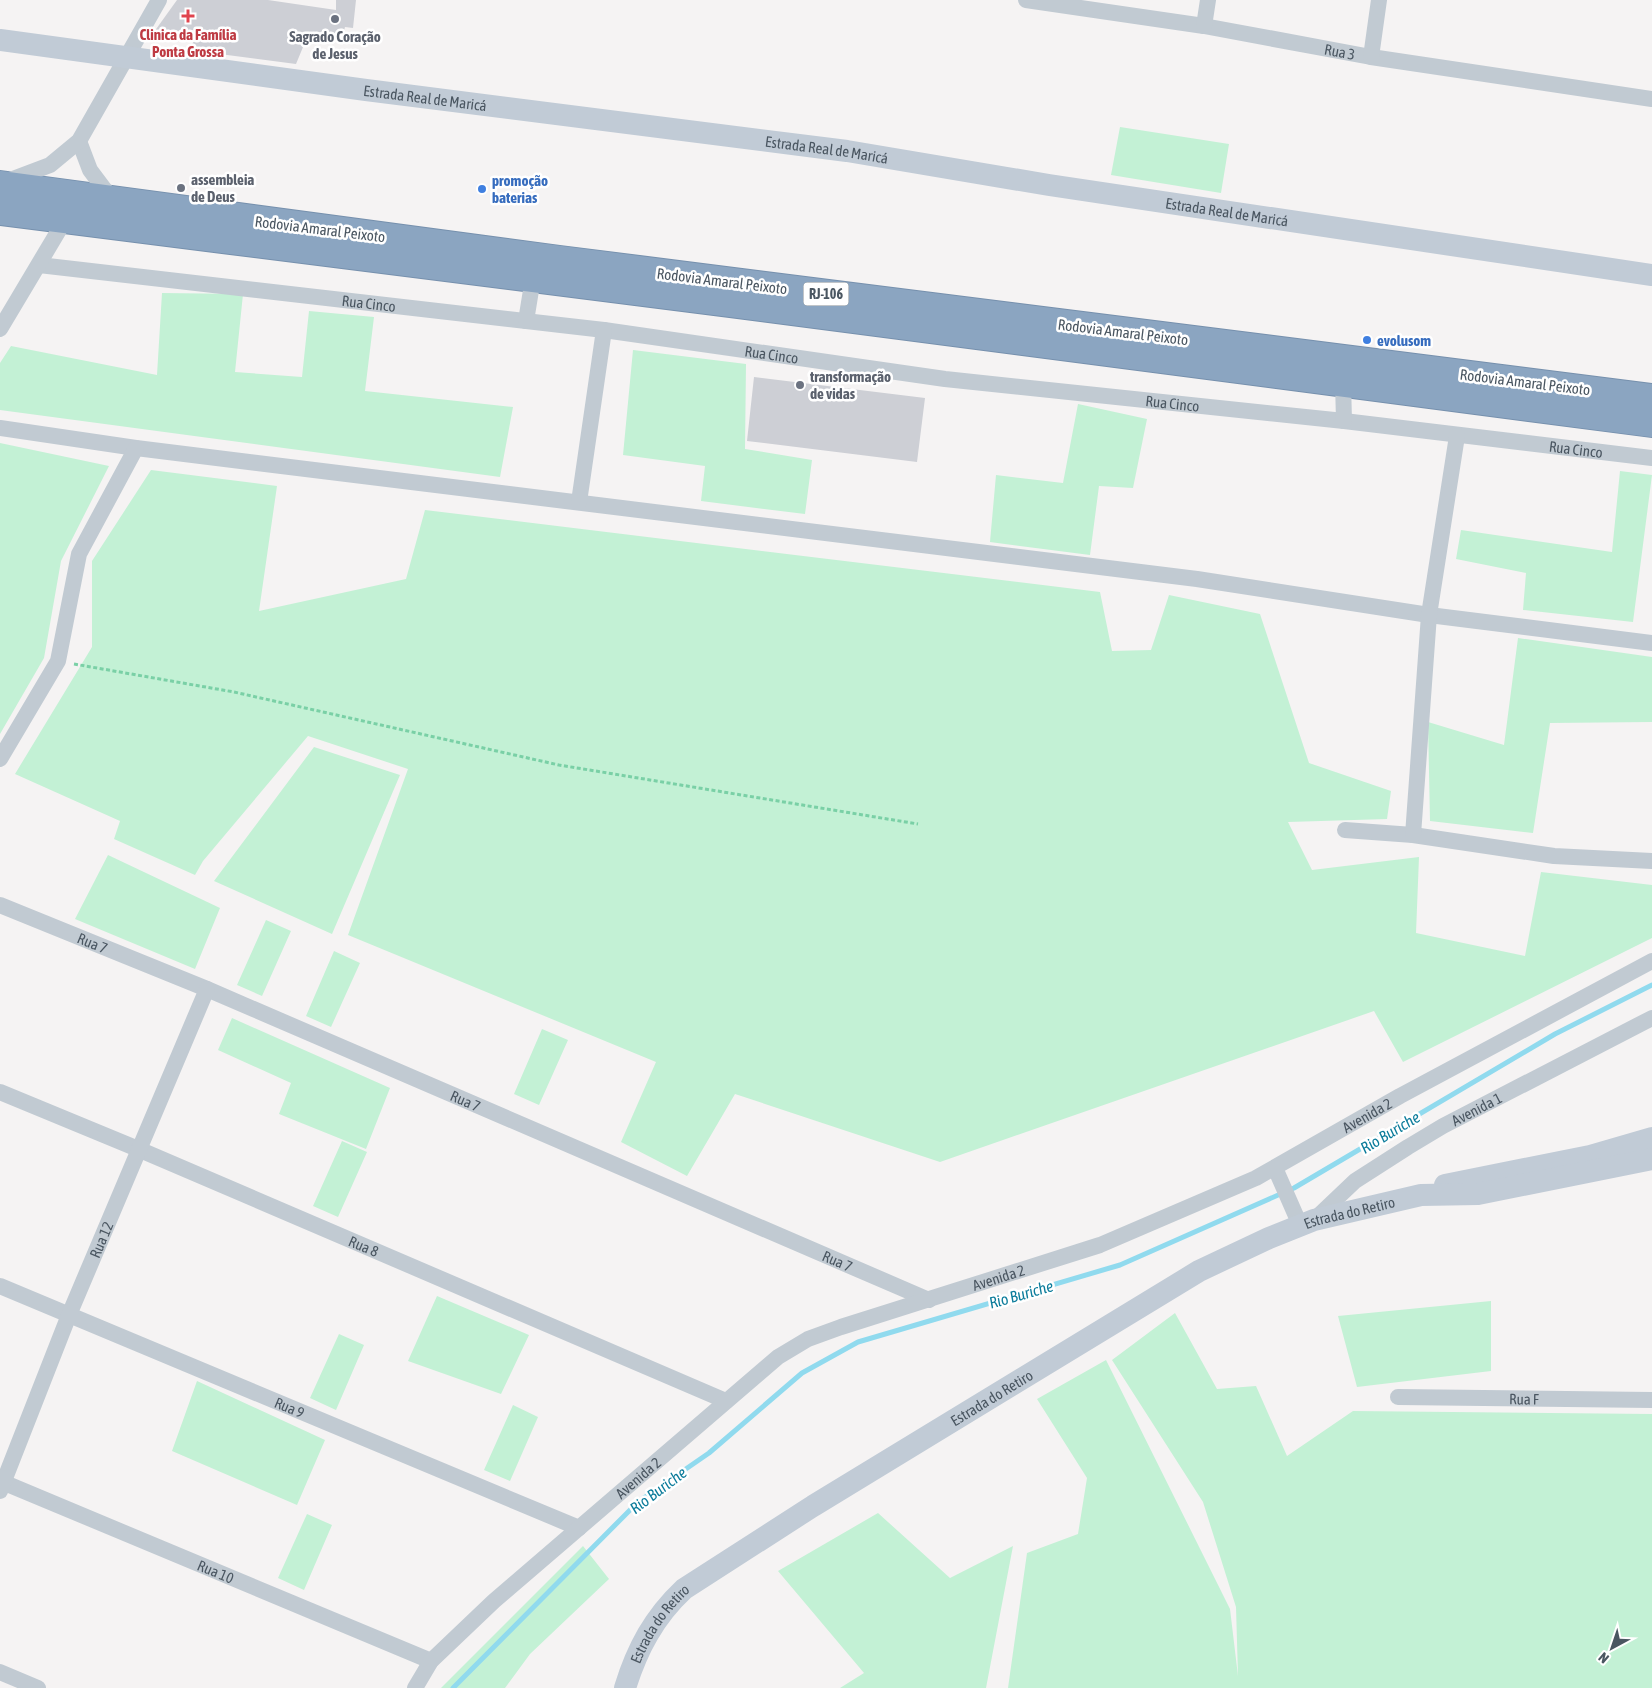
<svg xmlns="http://www.w3.org/2000/svg" width="1652" height="1688" font-family="'Asap Condensed',sans-serif">
	<style>
		.green { fill: #c3f1d5 }
		.lines { fill: none; stroke-linecap: round; stroke-linejoin: round }
		.stream { stroke: #90daee; stroke-width: 5 }
		.building { fill: #cdcfd5 }
		.highway-casing { stroke: #7690ad; stroke-width: 30 }
		.path { stroke: #7ad0a6; stroke-width: 3; stroke-dasharray: 4 2.5; stroke-linecap: butt }
		.street { stroke: #c1cad2; stroke-width: 16 }
		.secondary { stroke: #c1cbd6; stroke-width: 22 }
		.highway { stroke: #8ba5c1; stroke-width: 28 }
		.health-dot { fill: #e0444e; stroke: #fff; stroke-width: 2 }
		.worship-dot { fill: #6b7280; stroke: #fff; stroke-width: 2 }
		.shop-dot { fill: #3f7fe0; stroke: #fff; stroke-width: 2 }
		.labels { text-anchor: middle; dominant-baseline: central; stroke-width: 5; stroke-linejoin: round; paint-order: stroke }
		.shield { fill: #fff; stroke: #808990; stroke-width: 1 }
		.shield-label { font-size: 14px; font-weight: bold; fill: #4a5661 }
		.health-label { font-size: 15px; font-weight: bold; fill: #be3a42; stroke: #fff }
		.worship-label { font-size: 15px; font-weight: bold; fill: #5b616d; stroke: #fff; text-anchor: start }
		.street-label { font-size: 15px; fill: #4a5661; stroke: #fff }
		.shop-label { font-size: 15px; font-weight: bold; fill: #366cbe; stroke: #fff; text-anchor: start }
		.water-label { font-size: 16px; font-style: italic; fill: #0c7c9b; stroke: #fff }
	</style>
	<rect width="100%" height="100%" fill="#f5f3f3"/>
	<path class="green" d="M 1120,127 L 1229,144 L 1221,193 L 1111,175 Z
		M 162,293 L 243,294 L 235,372 L 302,377 L 309,311 L 374,317 L 365,391 L 513,407 L 500,477 L 0,410 L 0,363 L 11,346 L 157,375 Z
		M 633,350 L 746,364 L 745,449 L 812,460 L 805,514 L 701,501 L 705,466 L 623,455 Z
		M 1078,404 L 1147,419 L 1133,488 L 1099,486 L 1090,555 L 990,542 L 996,475 L 1063,483 Z
		M 0,443 L 109,466 L 61,561 L 44,658 L 0,734 Z
		M 151,470 L 277,486 L 259,611 L 406,579 L 425,510 L 1100,592 L 1112,651 L 1151,650 L 1169,595 L 1260,614 L 1309,763 L 1391,791 L 1387,819 L 1288,822 L 1312,870 L 1419,857 L 1416,933 L 1525,956 L 1541,872 L 1652,885 L 1652,938 L 1403,1062 L 1374,1011 L 940,1162 L 735,1094 L 687,1176 L 621,1142 L 656,1062 L 348,935 L 408,769 L 308,736 L 203,861 L 195,875 L 114,839 L 120,821 L 15,774 L 92,647 L 92,561 Z
		M 1620,471 L 1652,475 L 1633,622 L 1523,610 L 1526,573 L 1456,559 L 1461,530 L 1612,552 Z
		M 1518,638 L 1652,657 L 1652,722 L 1550,723 L 1533,833 L 1430,821 L 1428,722 L 1504,745 Z
		M 314,747 L 400,775 L 332,934 L 214,881 Z
		M 108,855 L 220,908 L 195,969 L 75,919 Z
		M 266,920 L 291,931 L 262,996 L 237,985 Z
		M 334,951 L 360,963 L 331,1027 L 306,1016 Z
		M 232,1018 L 390,1088 L 366,1149 L 279,1114 L 291,1083 L 218,1050 Z
		M 542,1029 L 568,1040 L 539,1105 L 514,1094 Z
		M 342,1141 L 367,1152 L 338,1217 L 313,1206 Z
		M 437,1296 L 529,1335 L 501,1394 L 408,1361 Z
		M 1491,1301 L 1491,1371 L 1357,1387 L 1338,1316 Z
		M 1175,1313 L 1217,1389 L 1256,1386 L 1287,1456 L 1353,1411 L 1652,1414 L 1652,1688 L 1008,1688 L 1027,1553 L 1078,1534 L 1087,1478 L 1037,1399 L 1106,1360 L 1230,1609 L 1238,1676 L 1236,1607 L 1203,1502 L 1112,1360 Z
		M 339,1334 L 364,1345 L 336,1410 L 310,1398 Z
		M 197,1381 L 325,1440 L 297,1505 L 172,1451 Z
		M 513,1405 L 538,1417 L 510,1481 L 484,1470 Z
		M 878,1513 L 950,1578 L 1013,1546 L 986,1688 L 840,1688 L 864,1673 L 778,1571 Z
		M 307,1514 L 332,1525 L 304,1590 L 278,1578 Z
		M 583,1546 L 609,1579 L 530,1654 L 505,1688 L 441,1688 Z"/>
	<g class="lines">
		<path class="stream" d="M 453,1688 L 638,1502 L 709,1453 L 802,1373 L 858,1342 L 1120,1265 L 1294,1188 L 1555,1034 L 1652,985"/>
	</g>
	<path class="building" d="M 177,0 L 268,0 L 336,10 L 336,0 L 356,0 L 353,28 L 345,27 L 342,39 L 308,35 L 296,64 L 189,50 L 195,39 L 154,32 Z
		M 754,377 L 925,398 L 917,462 L 747,441 Z"/>
	<g class="lines">
		<defs>
			<path id="highway" d="M 0,185 L 560,260 L 1652,398
				M 0,211 L 731,303 L 1652,423"/>
		</defs>
		<use href="#highway" class="highway-casing"/>
		<path class="path" d="M 74,664 L 234,692 L 559,765 L 918,824"/>
		<g class="street">
			<path id="s1" d="M 1026,0 L 1204,26 L 1371,57 L 1652,99"/>
			<path d="M 1204,26 L 1208,0"/>
			<path d="M 1371,57 L 1379,0"/>
			<path d="M 79,141 L 90,170 L 114,202"/>
			<path d="M 5,182 L 50,165 L 79,141 L 159,0"/>
			<path id="s2" d="M 39,265 L 604,330 L 945,379 L 1344,421 L 1652,458"/>
			<path d="M 526,321 L 533,278"/>
			<path d="M 0,329 L 65,220"/>
			<path d="M 1343,382 L 1344,421"/>
			<path d="M 0,428 L 136,448 L 1197,579 L 1429,615 L 1652,643"/>
			<path d="M 579,502 L 604,330"/>
			<path d="M 0,759 L 58,661 L 79,554 L 136,448"/>
			<path d="M 1345,830 L 1413,835 L 1554,856 L 1652,861"/>
			<path d="M 1413,835 L 1429,615 L 1457,436"/>
			<path id="s3" d="M 0,905 L 207,989 L 929,1300"/>
			<path id="s4" d="M 0,1092 L 138,1149 L 726,1401"/>
			<path d="M 1275,1168 L 1300,1225"/>
			<path id="s5" d="M 1314,1220 L 1355,1181 L 1408,1147 L 1443,1126 L 1652,1018"/>
			<path id="s6" d="M 0,1286 L 579,1528"/>
			<path id="s7" d="M 1398,1397 L 1652,1400"/>
			<path id="s8" d="M 0,1481 L 431,1661"/>
			<path id="s9" d="M 0,1491 L 69,1315 L 207,989"/>
			<path d="M 0,1672 L 38,1688"/>
			<path id="s10" d="M 415,1688 L 431,1661 L 494,1601 L 778,1357 L 808,1339 L 841,1327 L 1100,1245 L 1256,1178 L 1400,1096 L 1652,961"/>
		</g>
		<g class="secondary">
			<path id="s11" d="M 0,40 L 366,90 L 847,151 L 1049,185 L 1652,275"/>
			<path d="M 1445,1185 L 1590,1156 L 1652,1138"/>
			<path id="s12" d="M 625,1688 C 637,1649 654,1617 684,1589 L 813,1506 L 1199,1271 L 1269,1238 L 1314,1220 L 1421,1195 L 1478,1194 L 1652,1159"/>
		</g>
		<use href="#highway" class="highway"/>
	</g>
	<path class="health-dot" d="M185.5 8.5h5v5h5v5h-5v5h-5v-5h-5v-5h5z"/>
	<g class="worship-dot">
		<circle cx="335" cy="19" r="5"/>
		<circle cx="181" cy="188" r="5"/>
		<circle cx="800" cy="385" r="5"/>
	</g>
	<g class="shop-dot">
		<circle cx="482" cy="189" r="5"/>
		<circle cx="1367" cy="340" r="5"/>
	</g>
	<g class="labels">
		<rect class="shield" x="803.5" y="282.5" width="45" height="23" rx="4"/>
		<g class="shield-label">
			<text x="826" y="294">RJ-106</text>
		</g>
		<g class="health-label">
			<text x="188" y="34">Clinica da Família<tspan x="188" dy="17">Ponta Grossa</tspan></text>
		</g>
		<g class="worship-label">
			<text x="335" y="36" text-anchor="middle">Sagrado Coração<tspan x="335" dy="17">de Jesus</tspan></text>
			<text x="191" y="179">assembleia<tspan x="191" dy="17">de Deus</tspan></text>
			<text x="810" y="376">transformação<tspan x="810" dy="17">de vidas</tspan></text>
		</g>
		<g class="street-label">
			<text stroke="none"><textPath href="#s1" startOffset="318">Rua 3</textPath></text>
			<text stroke="none"><textPath href="#s11" startOffset="429">Estrada Real de Maricá</textPath></text>
			<text stroke="none"><textPath href="#s11" startOffset="834">Estrada Real de Maricá</textPath></text>
			<text stroke="none"><textPath href="#s11" startOffset="1239">Estrada Real de Maricá</textPath></text>
			<text transform="translate(320 229) rotate(7)">Rodovia Amaral Peixoto</text>
			<text transform="translate(722 281) rotate(7)">Rodovia Amaral Peixoto</text>
			<text stroke="none"><textPath href="#s2" startOffset="332">Rua Cinco</textPath></text>
			<text transform="translate(1123 332) rotate(7)">Rodovia Amaral Peixoto</text>
			<text stroke="none"><textPath href="#s2" startOffset="738">Rua Cinco</textPath></text>
			<text transform="translate(1525 382) rotate(7)">Rodovia Amaral Peixoto</text>
			<text stroke="none"><textPath href="#s2" startOffset="1142">Rua Cinco</textPath></text>
			<text stroke="none"><textPath href="#s2" startOffset="1548">Rua Cinco</textPath></text>
			<text stroke="none"><textPath href="#s3" startOffset="100">Rua 7</textPath></text>
			<text stroke="none"><textPath href="#s3" startOffset="505">Rua 7</textPath></text>
			<text stroke="none"><textPath href="#s5" startOffset="198">Avenida 1</textPath></text>
			<text stroke="none"><textPath href="#s10" startOffset="1132">Avenida 2</textPath></text>
			<text stroke="none"><textPath href="#s12" startOffset="884">Estrada do Retiro</textPath></text>
			<text stroke="none"><textPath href="#s9" startOffset="271">Rua 12</textPath></text>
			<text stroke="none"><textPath href="#s4" startOffset="395">Rua 8</textPath></text>
			<text stroke="none"><textPath href="#s3" startOffset="910">Rua 7</textPath></text>
			<text stroke="none"><textPath href="#s10" startOffset="728">Avenida 2</textPath></text>
			<text stroke="none"><textPath href="#s12" startOffset="479">Estrada do Retiro</textPath></text>
			<text stroke="none"><textPath href="#s7" startOffset="126">Rua F</textPath></text>
			<text stroke="none"><textPath href="#s6" startOffset="314">Rua 9</textPath></text>
			<text stroke="none"><textPath href="#s10" startOffset="308">Avenida 2</textPath></text>
			<text stroke="none"><textPath href="#s8" startOffset="234">Rua 10</textPath></text>
			<text stroke="none"><textPath href="#s12" startOffset="74">Estrada do Retiro</textPath></text>
		</g>
		<g class="shop-label">
			<text x="492" y="180">promoção<tspan x="492" dy="17">baterias</tspan></text>
			<text x="1377" y="340">evolusom</text>
		</g>
		<g class="water-label">
			<text transform="translate(1390 1132) rotate(-31)">Rio Buriche</text>
			<text transform="translate(1021 1294) rotate(-16)">Rio Buriche</text>
			<text transform="translate(658 1490) rotate(-37)">Rio Buriche</text>
		</g>
	</g>
	<g transform="translate(1612 1648) rotate(220)" stroke="#ffffff" stroke-width="4" paint-order="stroke">
	<path d="M0-4L9 19L0 12L-9 19Z" fill="#4a5661"/>
	<text y="-8" font-size="14" font-weight="bold" text-anchor="middle" fill="#4a5661">N</text>
	</g>
</svg>
